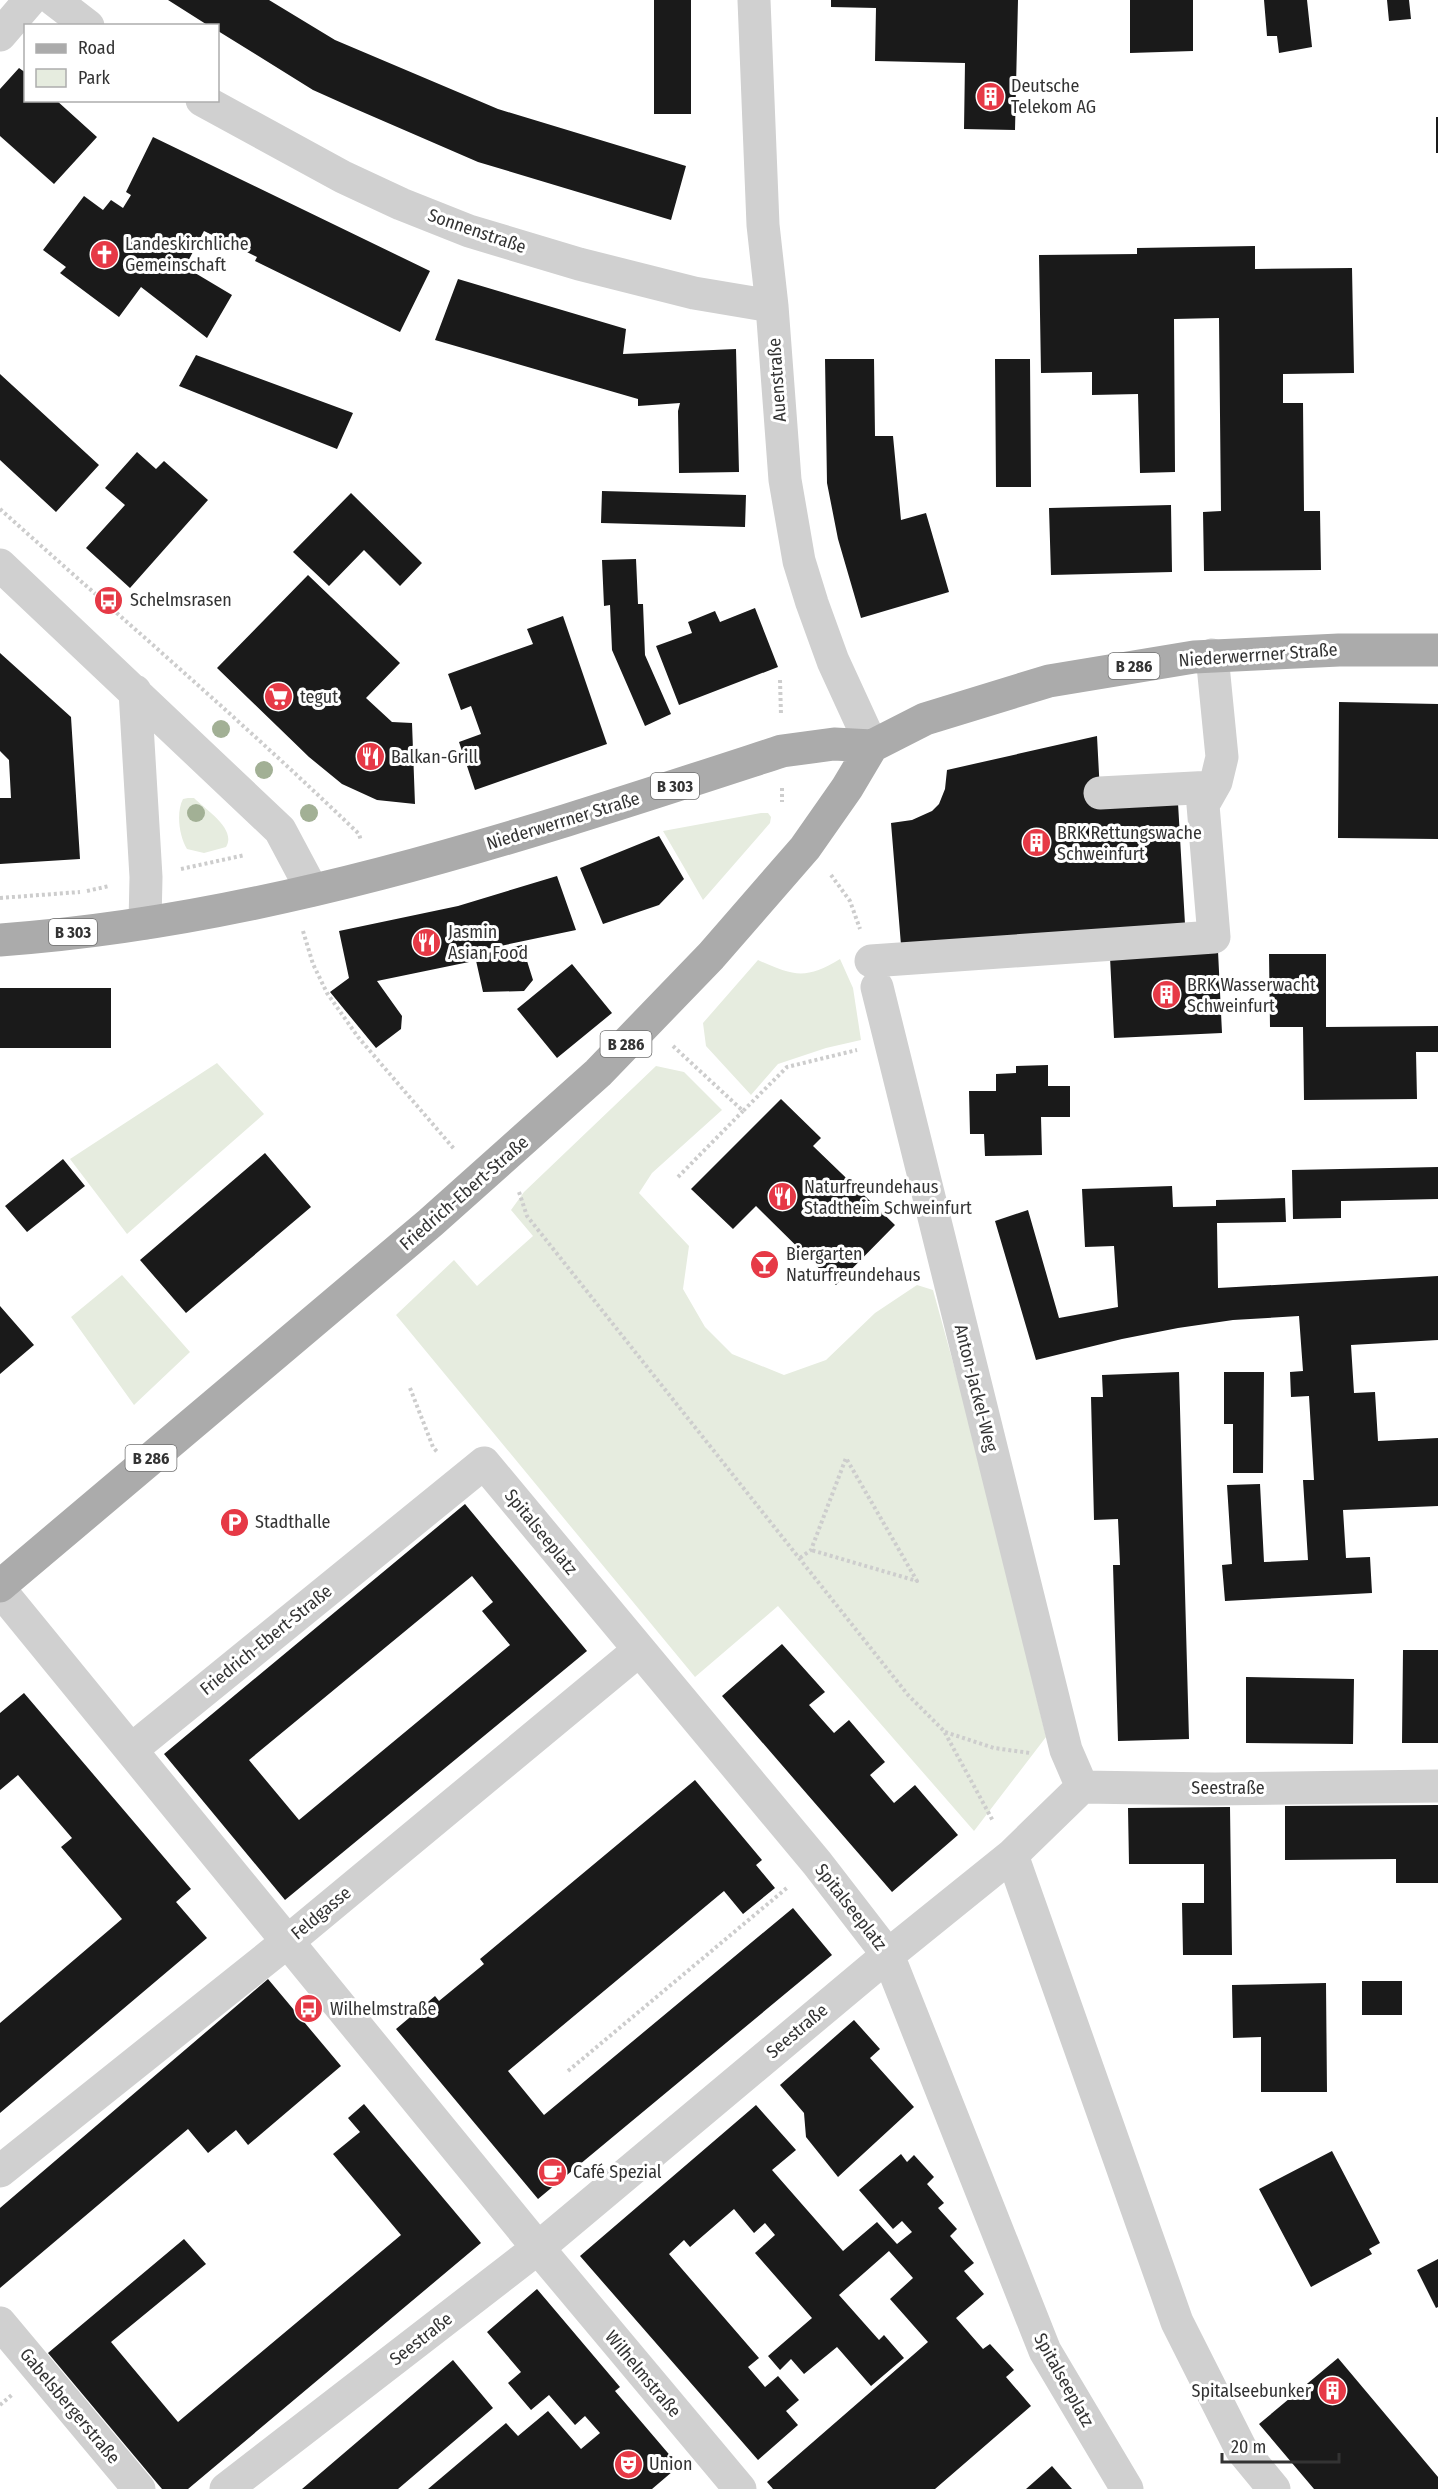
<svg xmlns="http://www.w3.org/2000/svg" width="1438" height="2489" font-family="'Fira Sans Condensed',sans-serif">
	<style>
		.green { fill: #e6ecdf }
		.building { fill: #1a1a1a; fill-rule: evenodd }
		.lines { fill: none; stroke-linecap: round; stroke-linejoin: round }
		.path { stroke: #cdcdcd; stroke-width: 4; stroke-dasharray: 3 3; stroke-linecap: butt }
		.minor { stroke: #d0d0d0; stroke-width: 33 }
		.major { stroke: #ababab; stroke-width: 33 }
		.tree { fill: #a2b095 }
		.labels { text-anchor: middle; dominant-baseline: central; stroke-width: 6; stroke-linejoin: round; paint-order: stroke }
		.shield { fill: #fff; stroke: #707070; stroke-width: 1.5 }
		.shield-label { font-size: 16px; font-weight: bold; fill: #333 }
		.poi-label { font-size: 18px; fill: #333; stroke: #fff; text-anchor: start }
		.street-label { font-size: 18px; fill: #333; stroke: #fff }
	</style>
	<rect width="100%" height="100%" fill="#fff"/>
	<path class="green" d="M 188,798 L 194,798 C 206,810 237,829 226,847 L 204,853 L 187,849 C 179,836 176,812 183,799 Z
		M 761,813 L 768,813 L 771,817 L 770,823 L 703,900 L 663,831 Z
		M 840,959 L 853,988 L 861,1040 L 826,1048 L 778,1064 L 751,1095 L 706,1046 L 703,1023 L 758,960 C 793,976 806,980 840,959 Z
		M 217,1063 L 264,1114 L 127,1234 L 70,1159 Z
		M 656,1066 L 684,1072 L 722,1110 L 652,1173 L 639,1193 L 689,1246 L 683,1289 L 705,1327 L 732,1354 L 784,1375 L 826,1360 L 875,1313 L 917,1285 L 933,1290 L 975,1442 L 1046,1737 L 974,1831 L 778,1606 L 695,1677 L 396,1315 L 454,1260 L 477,1286 L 533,1236 L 511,1210 L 524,1192 Z
		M 122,1275 L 190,1352 L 134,1405 L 71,1317 Z"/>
	<path class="building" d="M 168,0 L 269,0 L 335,40 L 498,109 L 686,166 L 671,220 L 478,162 L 351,107 L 313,90 L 218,31 L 218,26 L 209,26 Z
		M 654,0 L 691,0 L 691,114 L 654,114 Z
		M 831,0 L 1018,0 L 1015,130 L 964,129 L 965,63 L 875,61 L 876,8 L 831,7 Z
		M 1130,0 L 1193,0 L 1193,51 L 1130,53 Z
		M 1264,0 L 1307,0 L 1312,47 L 1279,53 L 1277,36 L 1267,36 Z
		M 1387,0 L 1409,0 L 1411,19 L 1389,21 Z
		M 19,68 L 26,73 L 26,100 L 56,100 L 97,137 L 54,184 L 0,136 L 0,89 Z
		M 1436,117 L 1438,117 L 1438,153 L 1436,153 Z
		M 153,137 L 430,271 L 400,332 L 255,261 L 257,257 L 204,231 L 185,267 L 232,295 L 207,338 L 141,287 L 119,317 L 60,273 L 66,267 L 43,250 L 84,196 L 103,210 L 111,200 L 123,208 L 131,195 L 126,192 Z
		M 1255,246 L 1255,269 L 1352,268 L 1354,373 L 1283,374 L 1283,403 L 1303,403 L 1304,511 L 1320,511 L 1321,570 L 1204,571 L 1203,512 L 1221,511 L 1219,318 L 1174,319 L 1175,472 L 1140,473 L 1138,394 L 1092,395 L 1092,372 L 1041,373 L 1039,255 L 1137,254 L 1137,248 Z
		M 458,279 L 626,329 L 623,354 L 736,349 L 739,472 L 679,473 L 678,411 L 680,403 L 638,406 L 638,399 L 435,340 Z
		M 196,355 L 353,413 L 337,449 L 179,386 Z
		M 825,359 L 874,359 L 875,436 L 893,436 L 901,520 L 926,513 L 949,592 L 861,618 L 838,539 L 827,483 Z
		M 995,359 L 1030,359 L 1031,487 L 996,487 Z
		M 0,374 L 99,465 L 56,512 L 0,460 Z
		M 137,452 L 156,469 L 164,461 L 208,500 L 130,588 L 86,548 L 125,505 L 105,488 Z
		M 602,491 L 746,495 L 745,527 L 601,523 Z
		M 351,493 L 422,563 L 400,586 L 364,550 L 329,586 L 293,552 Z
		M 1171,505 L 1172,572 L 1051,575 L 1049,508 Z
		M 636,559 L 638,604 L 643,604 L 645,655 L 671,714 L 645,726 L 612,650 L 610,605 L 604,606 L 602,560 Z
		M 308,575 L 400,663 L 366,698 L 392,722 L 412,723 L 415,804 L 377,800 L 342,784 L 309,757 L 217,668 Z
		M 755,608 L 778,667 L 679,705 L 656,646 L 692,633 L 688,622 L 715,611 L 720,622 Z
		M 563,616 L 607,744 L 475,790 L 459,742 L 481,734 L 471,706 L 461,710 L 448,674 L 533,644 L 527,629 Z
		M 0,653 L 71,717 L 80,859 L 0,864 L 0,798 L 11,798 L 9,760 L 0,751 Z
		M 1339,702 L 1438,704 L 1438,839 L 1338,838 Z
		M 1097,736 L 1100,793 L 1178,803 L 1185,924 L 901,945 L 891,823 L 912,820 L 932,811 L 939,804 L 945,789 L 947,770 Z
		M 659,836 L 684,879 L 659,905 L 603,924 L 580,868 Z
		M 557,876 L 576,930 L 467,953 L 469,962 L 377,981 L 402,1016 L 401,1029 L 376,1048 L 330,992 L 349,978 L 339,931 L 458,906 Z
		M 522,945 L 533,980 L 524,991 L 483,992 L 475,956 Z
		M 1218,951 L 1222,1033 L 1114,1038 L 1110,957 Z
		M 1269,954 L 1326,954 L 1326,1027 L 1438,1026 L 1438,1052 L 1416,1052 L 1417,1099 L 1304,1100 L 1303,1027 L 1270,1027 Z
		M 572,964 L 612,1013 L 557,1058 L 517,1009 Z
		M 0,988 L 111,988 L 111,1048 L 0,1048 Z
		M 1048,1065 L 1048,1086 L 1070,1086 L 1070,1117 L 1041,1117 L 1042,1155 L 985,1156 L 984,1134 L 970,1134 L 969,1091 L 996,1091 L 996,1074 L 1016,1073 L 1016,1066 Z
		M 781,1099 L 821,1138 L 813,1146 L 895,1225 L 836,1285 L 756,1206 L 733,1229 L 691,1189 Z
		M 265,1153 L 311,1207 L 186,1313 L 140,1260 Z
		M 63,1159 L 85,1186 L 27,1232 L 5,1206 Z
		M 1438,1167 L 1438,1199 L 1341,1201 L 1341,1218 L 1293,1219 L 1292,1170 Z
		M 1172,1186 L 1173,1207 L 1216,1206 L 1216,1200 L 1285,1198 L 1286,1222 L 1217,1223 L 1218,1288 L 1438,1276 L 1438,1340 L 1351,1345 L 1354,1393 L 1375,1392 L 1378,1441 L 1438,1438 L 1438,1506 L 1343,1510 L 1346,1558 L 1370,1557 L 1372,1593 L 1225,1601 L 1222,1565 L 1232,1564 L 1227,1485 L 1260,1484 L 1264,1562 L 1308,1560 L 1303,1480 L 1314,1480 L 1309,1396 L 1291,1397 L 1290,1372 L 1303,1371 L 1299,1316 L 1233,1320 L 1178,1328 L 1122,1339 L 1036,1360 L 995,1221 L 1028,1210 L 1059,1318 L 1118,1307 L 1114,1246 L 1085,1247 L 1082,1189 Z
		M 0,1306 L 34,1345 L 0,1374 Z
		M 1179,1372 L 1189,1739 L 1118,1741 L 1113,1565 L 1120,1565 L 1118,1519 L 1094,1520 L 1091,1397 L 1103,1397 L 1102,1375 Z
		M 1224,1372 L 1264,1372 L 1263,1473 L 1233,1473 L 1233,1424 L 1224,1424 Z
		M 465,1504 L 587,1651 L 285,1900 L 164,1754 ZM 472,1576 L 493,1602 L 482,1611 L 510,1645 L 299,1820 L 249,1760 Z
		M 782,1644 L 825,1692 L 809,1705 L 834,1733 L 849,1720 L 885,1762 L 870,1775 L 894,1803 L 915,1785 L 958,1835 L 892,1892 L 722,1696 Z
		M 1403,1650 L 1438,1650 L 1438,1743 L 1402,1743 Z
		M 1246,1677 L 1354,1679 L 1353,1744 L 1246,1743 Z
		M 24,1693 L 191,1889 L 176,1902 L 207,1938 L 0,2113 L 0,2023 L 122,1919 L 61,1847 L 72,1838 L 18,1775 L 0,1790 L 0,1713 Z
		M 695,1780 L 762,1860 L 756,1865 L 775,1888 L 743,1914 L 724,1891 L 508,2071 L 544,2115 L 793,1908 L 832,1955 L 538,2199 L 396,2029 L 435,1996 L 439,2001 L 484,1964 L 480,1959 Z
		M 1438,1805 L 1438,1883 L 1396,1883 L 1396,1859 L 1285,1860 L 1285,1806 Z
		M 1230,1807 L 1232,1955 L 1183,1955 L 1182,1903 L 1204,1903 L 1204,1864 L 1129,1864 L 1128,1808 Z
		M 268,1979 L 341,2066 L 248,2145 L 236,2130 L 208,2153 L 188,2129 L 0,2288 L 0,2208 Z
		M 1362,1981 L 1402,1981 L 1402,2015 L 1362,2015 Z
		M 1326,1983 L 1327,2092 L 1261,2092 L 1261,2037 L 1233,2038 L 1232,1985 Z
		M 854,2020 L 880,2049 L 870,2058 L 914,2107 L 838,2177 L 806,2137 L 804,2113 L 780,2085 Z
		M 364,2104 L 481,2243 L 188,2489 L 162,2489 L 48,2353 L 184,2239 L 206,2264 L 111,2342 L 178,2422 L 401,2235 L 333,2154 L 360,2132 L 348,2118 Z
		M 756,2105 L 796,2150 L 772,2170 L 843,2251 L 877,2222 L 897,2244 L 912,2232 L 902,2221 L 893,2229 L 859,2190 L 901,2154 L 907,2162 L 914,2155 L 934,2177 L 927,2184 L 944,2203 L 938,2208 L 957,2229 L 950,2236 L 974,2263 L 964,2271 L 984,2294 L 956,2318 L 983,2349 L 990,2344 L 1014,2370 L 1006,2377 L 1031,2406 L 935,2489 L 773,2489 L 767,2482 L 928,2342 L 890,2299 L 913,2278 L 889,2251 L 839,2295 L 879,2340 L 884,2335 L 904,2358 L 871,2386 L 837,2347 L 804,2374 L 791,2359 L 780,2370 L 768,2356 L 812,2318 L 755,2253 L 775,2235 L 765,2223 L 754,2233 L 734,2209 L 690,2247 L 684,2240 L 669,2254 L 759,2358 L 748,2367 L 765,2387 L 778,2376 L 799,2400 L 786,2411 L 798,2425 L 758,2460 L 580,2256 Z
		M 1332,2151 L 1380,2243 L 1369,2249 L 1372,2254 L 1311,2287 L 1259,2189 Z
		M 1438,2259 L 1438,2307 L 1436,2308 L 1417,2270 Z
		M 537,2289 L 620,2387 L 615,2391 L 679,2466 L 652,2489 L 428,2489 L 506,2423 L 518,2436 L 548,2411 L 581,2449 L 600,2433 L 585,2416 L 575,2425 L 549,2395 L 531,2410 L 508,2383 L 521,2372 L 487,2332 Z
		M 1338,2358 L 1438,2477 L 1438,2489 L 1314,2489 L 1259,2424 Z
		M 453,2360 L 493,2408 L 398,2489 L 302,2489 Z
		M 1052,2466 L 1072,2489 L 1026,2489 Z"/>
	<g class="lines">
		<path class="path" d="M 0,509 C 120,617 243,722 359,834 L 361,841
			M 780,680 L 781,715
			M 782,788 L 782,802
			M 181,869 L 245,855
			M 831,875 L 850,901 L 860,929
			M 87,891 L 109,886
			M 0,898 L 80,892
			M 303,931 L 313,964 L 327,993 L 358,1037 L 455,1150
			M 673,1046 L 743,1111 L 787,1067 L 857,1050
			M 678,1177 L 743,1111
			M 519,1192 L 527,1216 L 908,1695 L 944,1731 L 993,1821
			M 410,1388 L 433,1447 L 438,1453
			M 800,1558 L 811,1550 L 846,1458 L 917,1581 L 811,1550
			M 945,1732 L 994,1748 L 1030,1753
			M 568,2071 L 788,1887
			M 0,2405 L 13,2394"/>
		<path class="minor" d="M 54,0 L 88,26
			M 754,0 L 763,225 L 772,306 L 785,480 L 799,561 L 812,603 L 833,661 L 872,746
			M 0,35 L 30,0
			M 202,100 L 343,177 L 401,204 L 469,231 L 579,264 L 694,293 L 772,306
			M 0,565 L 280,830 L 312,890
			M 135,691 L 146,877 L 145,923
			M 1100,793 L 1213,787
			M 871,961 L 1214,937 L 1203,805 L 1216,782 L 1222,757 L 1212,655
			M 877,987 L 1066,1750 L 1082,1787
			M 0,1590 L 538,2248 L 740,2489
			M 131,1750 L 484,1463 L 817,1863 L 888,1955 L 1045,2351 L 1127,2489
			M 1012,1855 L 1177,2322 L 1241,2449 L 1274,2489
			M 0,2171 L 287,1942 L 638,1651
			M 0,2323 L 139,2489
			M 226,2489 L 538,2248 L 888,1955 L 1012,1855 L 1082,1787 L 1215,1789 L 1438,1786"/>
		<path class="major" d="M 0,940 C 269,921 527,834 782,751 L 834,744 L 872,746 L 925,719 L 1049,681 L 1194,657 L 1339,650 L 1438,650
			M 0,1586 L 430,1223 L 598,1073 L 711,956 L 805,848 L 847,788 L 872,746"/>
	</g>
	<g class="tree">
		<circle cx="221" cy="729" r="9"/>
		<circle cx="264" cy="770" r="9"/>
		<circle cx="196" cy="813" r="9"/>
		<circle cx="309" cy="813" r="9"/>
	</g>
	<defs>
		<symbol id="building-disc" viewBox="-11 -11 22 22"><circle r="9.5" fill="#e63946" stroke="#fff"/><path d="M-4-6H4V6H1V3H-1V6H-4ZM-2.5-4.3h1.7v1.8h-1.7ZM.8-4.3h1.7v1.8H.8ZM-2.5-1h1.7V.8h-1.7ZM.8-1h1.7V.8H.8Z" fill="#fff"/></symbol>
		<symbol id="church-disc" viewBox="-11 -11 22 22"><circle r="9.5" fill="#e63946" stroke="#fff"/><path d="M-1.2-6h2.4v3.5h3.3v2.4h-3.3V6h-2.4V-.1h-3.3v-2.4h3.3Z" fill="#fff"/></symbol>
		<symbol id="bus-disc" viewBox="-11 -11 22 22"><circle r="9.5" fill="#e63946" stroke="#fff"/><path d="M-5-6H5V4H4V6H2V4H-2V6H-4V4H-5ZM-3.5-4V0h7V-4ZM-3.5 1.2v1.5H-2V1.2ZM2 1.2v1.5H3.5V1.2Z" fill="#fff"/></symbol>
		<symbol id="supermarket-disc" viewBox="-11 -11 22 22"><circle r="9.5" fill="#e63946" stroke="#fff"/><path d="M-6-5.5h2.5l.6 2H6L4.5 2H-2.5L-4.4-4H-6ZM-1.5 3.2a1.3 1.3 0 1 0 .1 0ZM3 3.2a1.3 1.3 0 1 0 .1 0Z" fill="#fff"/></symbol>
		<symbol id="restaurant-disc" viewBox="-11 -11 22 22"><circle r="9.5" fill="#e63946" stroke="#fff"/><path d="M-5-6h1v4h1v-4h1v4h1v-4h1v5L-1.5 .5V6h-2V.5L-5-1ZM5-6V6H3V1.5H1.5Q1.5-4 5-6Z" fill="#fff"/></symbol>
		<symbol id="bar-disc" viewBox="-11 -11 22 22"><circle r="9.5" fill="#e63946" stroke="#fff"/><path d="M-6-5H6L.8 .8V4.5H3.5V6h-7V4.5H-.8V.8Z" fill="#fff"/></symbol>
		<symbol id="parking-disc" viewBox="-11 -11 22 22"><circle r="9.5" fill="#e63946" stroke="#fff"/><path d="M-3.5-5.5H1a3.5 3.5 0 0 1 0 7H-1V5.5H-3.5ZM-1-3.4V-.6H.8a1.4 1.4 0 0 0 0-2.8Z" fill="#fff"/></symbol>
		<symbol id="cafe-disc" viewBox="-11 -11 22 22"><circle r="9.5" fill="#e63946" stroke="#fff"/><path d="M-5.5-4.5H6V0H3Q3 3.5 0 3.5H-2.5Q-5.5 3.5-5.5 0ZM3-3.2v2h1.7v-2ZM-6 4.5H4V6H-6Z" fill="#fff"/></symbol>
		<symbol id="theatre-disc" viewBox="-11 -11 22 22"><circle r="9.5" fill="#e63946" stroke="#fff"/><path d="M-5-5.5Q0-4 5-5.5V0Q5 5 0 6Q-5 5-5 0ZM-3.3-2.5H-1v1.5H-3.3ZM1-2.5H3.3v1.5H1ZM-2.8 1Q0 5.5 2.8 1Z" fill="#fff"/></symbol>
	</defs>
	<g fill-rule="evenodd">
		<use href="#building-disc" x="974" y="80" width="33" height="33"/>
		<use href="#church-disc" x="88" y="238" width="33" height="33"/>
		<use href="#bus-disc" x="92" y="584" width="33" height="33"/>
		<use href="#supermarket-disc" x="262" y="680" width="33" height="33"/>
		<use href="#restaurant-disc" x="354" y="740" width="33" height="33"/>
		<use href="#building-disc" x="1020" y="826" width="33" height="33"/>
		<use href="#restaurant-disc" x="410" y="926" width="33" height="33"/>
		<use href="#building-disc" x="1150" y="978" width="33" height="33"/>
		<use href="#restaurant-disc" x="766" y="1180" width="33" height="33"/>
		<use href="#bar-disc" x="748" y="1248" width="33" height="33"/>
		<use href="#parking-disc" x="218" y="1506" width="33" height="33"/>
		<use href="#bus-disc" x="292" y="1992" width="33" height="33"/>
		<use href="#cafe-disc" x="536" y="2156" width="33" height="33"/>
		<use href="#building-disc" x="1316" y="2374" width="33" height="33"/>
		<use href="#theatre-disc" x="612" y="2448" width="33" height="33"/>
	</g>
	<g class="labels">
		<g class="shield">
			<rect x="1108.5" y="653" width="51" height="26" rx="4.5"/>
			<rect x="651" y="773" width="48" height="26" rx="4.5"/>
			<rect x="49" y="919" width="48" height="26" rx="4.5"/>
			<rect x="600.5" y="1031" width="51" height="26" rx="4.5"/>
			<rect x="125.5" y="1445" width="51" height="26" rx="4.5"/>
		</g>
		<g class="shield-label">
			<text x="1134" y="666">B 286</text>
			<text x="675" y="786">B 303</text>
			<text x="73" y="932">B 303</text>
			<text x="626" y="1044">B 286</text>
			<text x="151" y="1458">B 286</text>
		</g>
		<g class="poi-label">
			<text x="1011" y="86">Deutsche<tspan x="1011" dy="21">Telekom AG</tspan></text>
			<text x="125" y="244">Landeskirchliche<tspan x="125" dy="21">Gemeinschaft</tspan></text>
			<text x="130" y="600">Schelmsrasen</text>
			<text x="300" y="697">tegut</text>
			<text x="391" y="757">Balkan-Grill</text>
			<text x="1057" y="833">BRK Rettungswache<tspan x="1057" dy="21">Schweinfurt</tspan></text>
			<text x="448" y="932">Jasmin<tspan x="448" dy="21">Asian Food</tspan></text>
			<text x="1187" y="985">BRK Wasserwacht<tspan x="1187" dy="21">Schweinfurt</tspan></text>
			<text x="804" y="1187">Naturfreundehaus<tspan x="804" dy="21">Stadtheim Schweinfurt</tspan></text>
			<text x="786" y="1254">Biergarten<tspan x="786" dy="21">Naturfreundehaus</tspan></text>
			<text x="255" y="1522">Stadthalle</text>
			<text x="330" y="2009">Wilhelmstraße</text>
			<text x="573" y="2172">Café Spezial</text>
			<text x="1311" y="2391" text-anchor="end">Spitalseebunker</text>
			<text x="649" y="2464">Union</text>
		</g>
		<g class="street-label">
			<text transform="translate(477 231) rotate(19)">Sonnenstraße</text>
			<text transform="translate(777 380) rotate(-94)">Auenstraße</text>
			<text transform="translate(1258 655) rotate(-4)">Niederwerrner Straße</text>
			<text transform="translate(563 821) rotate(-17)">Niederwerrner Straße</text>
			<text transform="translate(464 1193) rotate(-41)">Friedrich-Ebert-Straße</text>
			<text transform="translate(976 1388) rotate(76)">Anton-Jackel-Weg</text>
			<text transform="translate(541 1532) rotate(51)">Spitalseeplatz</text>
			<text transform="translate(266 1640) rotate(-39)">Friedrich-Ebert-Straße</text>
			<text x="1228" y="1788">Seestraße</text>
			<text transform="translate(851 1907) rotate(52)">Spitalseeplatz</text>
			<text transform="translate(321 1913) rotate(-40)">Feldgasse</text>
			<text transform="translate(797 2031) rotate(-40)">Seestraße</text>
			<text transform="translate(421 2339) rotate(-38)">Seestraße</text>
			<text transform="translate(643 2374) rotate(50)">Wilhelmstraße</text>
			<text transform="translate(1064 2380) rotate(61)">Spitalseeplatz</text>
			<text transform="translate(70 2406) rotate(50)">Gabelsbergerstraße</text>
		</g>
	</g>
	<rect x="24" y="24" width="195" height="78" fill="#ffffff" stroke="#adadad" stroke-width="1.5"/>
	<rect x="36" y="44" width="30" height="9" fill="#ababab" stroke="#adadad" stroke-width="1.5"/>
	<text x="78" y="54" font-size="18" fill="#333333">Road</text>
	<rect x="36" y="69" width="30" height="18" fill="#e6ecdf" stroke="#adadad" stroke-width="1.5"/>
	<text x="78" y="84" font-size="18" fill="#333333">Park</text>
	<path d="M1222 2453v9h117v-9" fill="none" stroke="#333333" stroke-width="3"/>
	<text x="1231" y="2453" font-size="18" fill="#333333" stroke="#ffffff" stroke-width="4.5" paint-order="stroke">20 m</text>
</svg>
